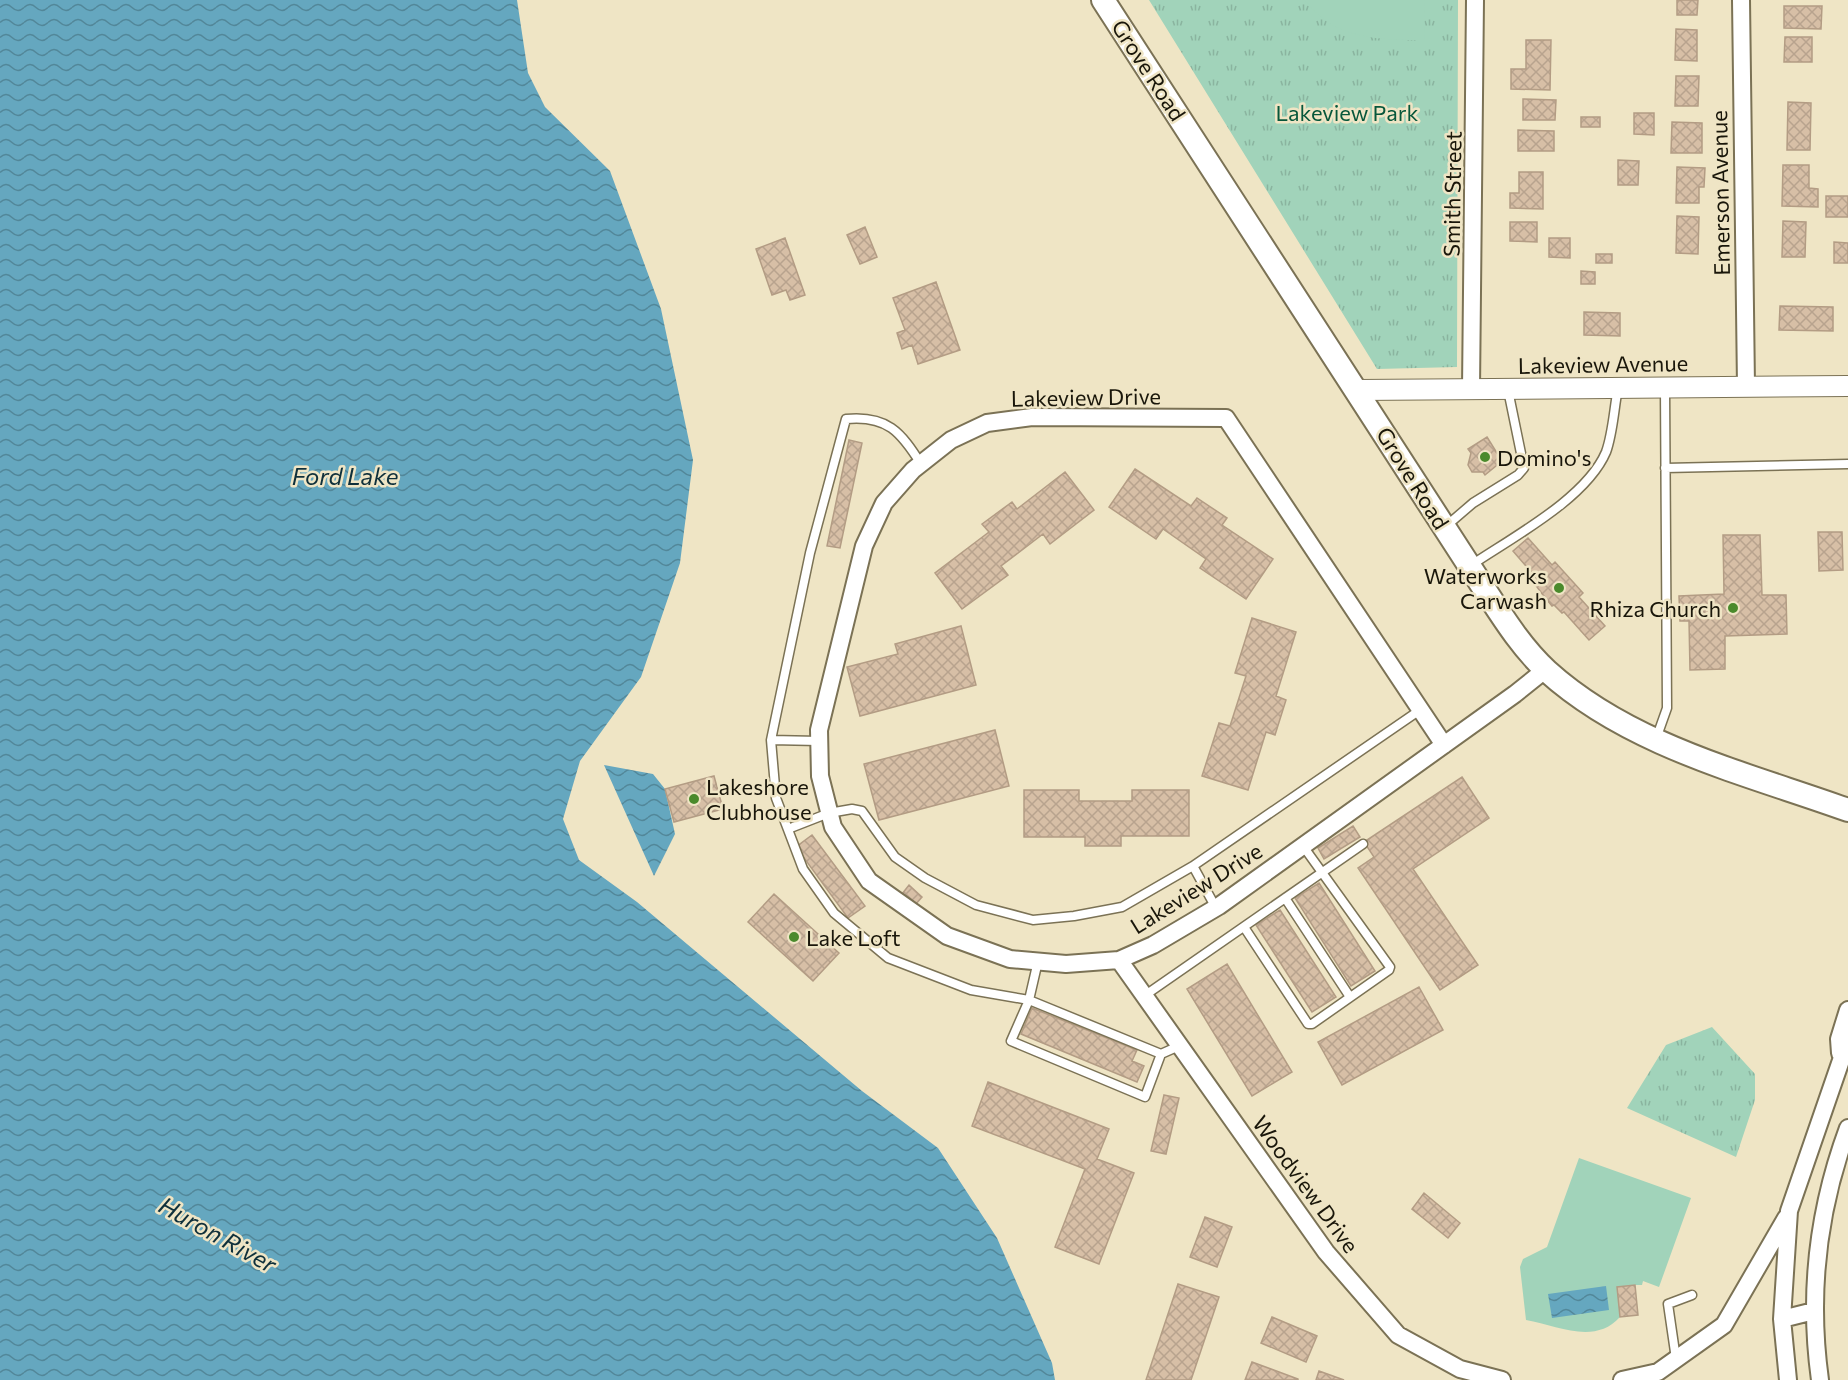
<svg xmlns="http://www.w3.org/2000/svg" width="1848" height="1380" font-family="Commissioner,sans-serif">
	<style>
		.grass { fill: url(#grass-tufts) }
		.pitch { fill: #a1d3ba }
		.water { fill: url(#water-waves) }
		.building { fill: url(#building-cross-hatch); stroke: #b39c84; stroke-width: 1.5 }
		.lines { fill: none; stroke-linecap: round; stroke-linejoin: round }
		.service-casing { stroke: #7b7255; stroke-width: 11 }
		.minor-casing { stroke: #7b7255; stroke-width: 20 }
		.tertiary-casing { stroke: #7b7255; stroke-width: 22 }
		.secondary-casing { stroke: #7b7255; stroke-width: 26 }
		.service { stroke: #fff; stroke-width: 8 }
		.minor { stroke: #fff; stroke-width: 16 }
		.tertiary { stroke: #fff; stroke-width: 20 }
		.secondary { stroke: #fff; stroke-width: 22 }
		.poi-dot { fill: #4a8a2c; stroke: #efe5c5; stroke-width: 2 }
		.labels { text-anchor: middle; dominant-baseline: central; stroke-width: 5; stroke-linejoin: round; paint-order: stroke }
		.street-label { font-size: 22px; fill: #19160a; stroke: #efe5c5 }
		.park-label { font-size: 22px; fill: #07573b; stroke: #efe5c5 }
		.poi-label { font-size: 22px; fill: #19160a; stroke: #efe5c5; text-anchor: start }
		.water-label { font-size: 24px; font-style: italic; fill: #0f303b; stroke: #efe5c5 }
	</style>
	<defs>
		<pattern id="grass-tufts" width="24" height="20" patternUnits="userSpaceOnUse" patternTransform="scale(1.5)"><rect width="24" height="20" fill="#a1d3ba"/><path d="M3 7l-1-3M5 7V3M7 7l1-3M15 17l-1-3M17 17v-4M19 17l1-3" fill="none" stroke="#8ab49f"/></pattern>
		<pattern id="water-waves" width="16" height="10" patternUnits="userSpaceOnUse" patternTransform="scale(1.5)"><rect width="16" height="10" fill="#65a7bf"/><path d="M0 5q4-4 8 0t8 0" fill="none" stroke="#528799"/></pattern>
		<pattern id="building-cross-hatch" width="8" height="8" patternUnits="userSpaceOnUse" patternTransform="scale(1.5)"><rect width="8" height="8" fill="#d7bfa6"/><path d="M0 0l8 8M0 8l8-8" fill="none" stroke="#b8a38e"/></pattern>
	</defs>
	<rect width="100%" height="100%" fill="#efe5c5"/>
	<path class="grass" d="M 1149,0 L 1458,0 L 1457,367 L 1377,369 Z
		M 1712,1027 L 1755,1074 L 1755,1100 L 1736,1157 L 1627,1108 L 1666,1045 Z"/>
	<path class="pitch" d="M 1305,0 L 1424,0 L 1425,40 C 1382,40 1333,40 1305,0 Z
		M 1579,1158 L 1691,1198 L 1659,1287 L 1643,1281 L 1642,1285 L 1635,1285 L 1638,1315 L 1620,1317 C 1595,1345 1558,1326 1526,1320 L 1520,1267 L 1523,1259 L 1547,1247 Z"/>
	<path class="water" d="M 0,0 L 517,0 L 528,73 L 545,107 L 610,171 L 661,309 L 693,460 L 680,563 L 641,677 L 580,761 L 563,819 L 579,860 L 637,902 L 862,1091 L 938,1148 L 997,1238 L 1052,1363 L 1055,1380 L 0,1380 Z
		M 604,765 L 653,774 L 665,789 L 675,834 L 654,876 Z
		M 1606,1286 L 1609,1310 L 1552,1318 L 1548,1294 Z"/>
	<path class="building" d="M 1677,0 L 1698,0 L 1697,15 L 1677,15 Z
		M 1784,6 L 1822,6 L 1821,29 L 1784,28 Z
		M 1676,29 L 1697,30 L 1697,61 L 1675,60 Z
		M 1785,37 L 1812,37 L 1812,62 L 1784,62 Z
		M 1526,40 L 1551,40 L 1550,90 L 1511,89 L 1511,69 L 1526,69 Z
		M 1676,76 L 1699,76 L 1698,106 L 1675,106 Z
		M 1523,99 L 1556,100 L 1555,120 L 1523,120 Z
		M 1788,102 L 1811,103 L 1810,150 L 1787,150 Z
		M 1634,113 L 1654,113 L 1654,135 L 1634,134 Z
		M 1581,117 L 1600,117 L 1600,127 L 1581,127 Z
		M 1672,122 L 1702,123 L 1702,153 L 1671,153 Z
		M 1518,130 L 1554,131 L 1554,151 L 1518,151 Z
		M 1618,160 L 1639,161 L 1638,185 L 1618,185 Z
		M 1783,165 L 1809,165 L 1809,188 L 1818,189 L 1818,207 L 1782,206 Z
		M 1677,167 L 1705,168 L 1704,187 L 1699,187 L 1699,203 L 1676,203 Z
		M 1519,172 L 1543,172 L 1543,209 L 1510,208 L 1510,193 L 1519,193 Z
		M 1826,196 L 1848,196 L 1848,217 L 1826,217 Z
		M 1677,216 L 1699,217 L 1698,254 L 1676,253 Z
		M 1783,221 L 1806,222 L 1805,257 L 1782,257 Z
		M 1510,222 L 1537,222 L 1537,242 L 1510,241 Z
		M 865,227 L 877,257 L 860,264 L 847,235 Z
		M 785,238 L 805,295 L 790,300 L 786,290 L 772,295 L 756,249 Z
		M 1549,238 L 1570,238 L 1570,258 L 1549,257 Z
		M 1834,242 L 1848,243 L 1848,263 L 1834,263 Z
		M 1596,254 L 1612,254 L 1612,263 L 1596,263 Z
		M 1581,271 L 1595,272 L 1595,284 L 1581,284 Z
		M 936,282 L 960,350 L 918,364 L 912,345 L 902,349 L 897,333 L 905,330 L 893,298 Z
		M 1780,306 L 1833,307 L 1833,331 L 1779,330 Z
		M 1584,312 L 1620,313 L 1620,336 L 1584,335 Z
		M 1487,437 L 1502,461 L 1485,475 L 1483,472 L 1472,472 L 1468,465 L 1471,453 L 1468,449 Z
		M 849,440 L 862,443 L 840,548 L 827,546 Z
		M 1135,469 L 1191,506 L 1197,498 L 1227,518 L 1222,525 L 1273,559 L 1246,599 L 1200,568 L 1206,559 L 1163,529 L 1156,539 L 1109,507 Z
		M 1065,472 L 1094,510 L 1050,544 L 1043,534 L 1001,566 L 1008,575 L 962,609 L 935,573 L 989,532 L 982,524 L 1012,502 L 1017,509 Z
		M 1818,532 L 1842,532 L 1843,570 L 1819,571 Z
		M 1723,535 L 1760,535 L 1762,595 L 1786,595 L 1787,634 L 1725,636 L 1725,669 L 1690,670 L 1689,621 L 1680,621 L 1679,596 L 1724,594 Z
		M 1528,538 L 1552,565 L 1555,562 L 1583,593 L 1579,597 L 1605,626 L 1589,640 L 1564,612 L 1562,613 L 1554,605 L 1552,606 L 1543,595 L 1534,583 L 1538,580 L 1513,551 Z
		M 1252,618 L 1296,632 L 1276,696 L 1286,700 L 1275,735 L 1266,732 L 1248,790 L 1202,776 L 1219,723 L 1230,726 L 1246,676 L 1235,673 Z
		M 961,626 L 976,685 L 860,716 L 847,667 L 898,654 L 895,644 Z
		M 995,730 L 1009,786 L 879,820 L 864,764 Z
		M 714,776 L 723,809 L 674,822 L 665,789 Z
		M 1462,777 L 1489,818 L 1413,869 L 1478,965 L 1440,990 L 1358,868 L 1374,857 L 1364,842 Z
		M 1024,790 L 1079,790 L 1079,801 L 1132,801 L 1132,790 L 1189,790 L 1189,836 L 1121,836 L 1121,846 L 1085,846 L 1085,837 L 1024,837 Z
		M 1353,826 L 1360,837 L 1324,859 L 1318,848 Z
		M 812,835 L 865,906 L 848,918 L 796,847 Z
		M 1319,883 L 1375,971 L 1351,986 L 1295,898 Z
		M 909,885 L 922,897 L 915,905 L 902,894 Z
		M 774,894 L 839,953 L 813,981 L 748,922 Z
		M 1280,910 L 1336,997 L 1312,1012 L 1256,925 Z
		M 1227,964 L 1292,1072 L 1252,1096 L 1187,989 Z
		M 1419,987 L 1443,1030 L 1342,1085 L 1318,1042 Z
		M 1032,1008 L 1137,1050 L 1132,1061 L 1144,1066 L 1137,1082 L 1021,1034 Z
		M 988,1082 L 1109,1129 L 1097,1159 L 1134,1173 L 1099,1264 L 1055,1247 L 1085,1169 L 972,1126 Z
		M 1164,1095 L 1179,1098 L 1166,1154 L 1151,1151 Z
		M 1424,1193 L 1460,1223 L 1448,1238 L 1412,1209 Z
		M 1205,1217 L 1232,1227 L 1217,1267 L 1190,1257 Z
		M 1178,1284 L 1219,1297 L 1191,1380 L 1146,1380 Z
		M 1635,1285 L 1638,1315 L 1620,1317 L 1617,1287 Z
		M 1272,1317 L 1317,1336 L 1306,1362 L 1261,1343 Z
		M 1252,1362 L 1298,1379 L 1298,1380 L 1245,1380 Z
		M 1319,1371 L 1344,1380 L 1316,1380 Z"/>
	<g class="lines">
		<defs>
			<path id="service" d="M 921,464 C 901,432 887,415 846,419 L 810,553 L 771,740 L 776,798 L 803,869 L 834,913 L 888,958 L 971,990 L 1029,1000 L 1011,1041 L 1145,1097 L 1161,1054
				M 1665,468 L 1848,464
				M 1445,527 L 1473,503 L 1518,475 L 1524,468 L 1508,390
				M 1470,566 C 1511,538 1586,499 1606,452 C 1613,433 1614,408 1618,388
				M 1656,739 L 1667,708 L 1665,388
				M 771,740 L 819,741
				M 788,829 L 829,813 L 852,809 L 862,811 L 895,857 L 925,878 L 976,905 L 1033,920 L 1074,916 L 1122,907 L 1193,866 L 1420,710
				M 1193,866 L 1216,908
				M 1285,898 L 1350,997
				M 1244,927 L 1308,1024 L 1312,1024 L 1389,970 L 1390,967 L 1303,846
				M 1038,961 L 1029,1000 L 1161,1054 L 1179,1046
				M 1144,996 L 1363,844
				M 1676,1359 L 1668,1304 L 1692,1295"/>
			<path id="minor" d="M 1741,0 L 1746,386
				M 1471,389 L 1475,0
				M 1444,745 L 1226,418 L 1032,417 L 987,423 L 951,440 L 913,470 L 884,503 L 864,546 L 819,730 L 820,776 L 833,827 L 869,881 L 947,936 L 1010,959 L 1066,964 L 1119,960 L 1153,945 L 1219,906 L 1515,694 L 1545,670
				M 1119,960 L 1326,1252 L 1398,1335 L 1460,1369 L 1502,1380
				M 1840,1053 L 1839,1039 L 1848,1010
				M 1782,1319 L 1814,1311
				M 1622,1380 L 1658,1372 L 1724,1325 L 1786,1218
				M 1788,1380 L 1782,1319 L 1789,1211 L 1848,1040
				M 1820,1380 C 1808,1294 1818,1209 1848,1128"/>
			<path id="tertiary" d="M 1358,390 L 1848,386"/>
			<path id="secondary" d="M 1103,0 L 1483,587 C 1502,616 1521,647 1547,671 C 1630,746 1745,773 1848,810"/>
		</defs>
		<use href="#service" class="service-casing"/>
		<use href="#minor" class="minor-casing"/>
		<use href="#tertiary" class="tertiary-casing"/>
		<use href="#secondary" class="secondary-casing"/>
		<use href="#service" class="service"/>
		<use href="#minor" class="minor"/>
		<use href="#tertiary" class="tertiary"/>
		<use href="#secondary" class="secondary"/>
	</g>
	<g class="poi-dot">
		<circle cx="1485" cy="457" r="6"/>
		<circle cx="1559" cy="588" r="6"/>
		<circle cx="1733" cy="608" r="6"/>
		<circle cx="694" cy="799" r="6"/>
		<circle cx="794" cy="937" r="6"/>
	</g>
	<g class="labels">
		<g class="street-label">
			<text transform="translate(1149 70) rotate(57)">Grove Road</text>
			<text transform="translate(1720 193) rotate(-91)">Emerson Avenue</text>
			<text transform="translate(1452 194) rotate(-89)">Smith Street</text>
			<text transform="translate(1603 364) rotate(-1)">Lakeview Avenue</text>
			<text transform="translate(1086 397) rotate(-1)">Lakeview Drive</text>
			<text transform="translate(1413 478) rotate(58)">Grove Road</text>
			<text transform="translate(1196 888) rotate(-32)">Lakeview Drive</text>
			<text transform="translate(1306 1184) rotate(54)">Woodview Drive</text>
		</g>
		<g class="park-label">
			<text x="1347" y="112">Lakeview Park</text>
		</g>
		<g class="poi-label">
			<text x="1497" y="457">Domino's</text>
			<text x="1547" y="575" text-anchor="end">Waterworks<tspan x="1547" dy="25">Carwash</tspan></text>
			<text x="1721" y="608" text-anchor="end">Rhiza Church</text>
			<text x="706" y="786">Lakeshore<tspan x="706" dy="25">Clubhouse</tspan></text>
			<text x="806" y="937">Lake Loft</text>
		</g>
		<g class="water-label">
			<text x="345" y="475">Ford Lake</text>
			<text transform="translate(218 1234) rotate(29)">Huron River</text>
		</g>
	</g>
</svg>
